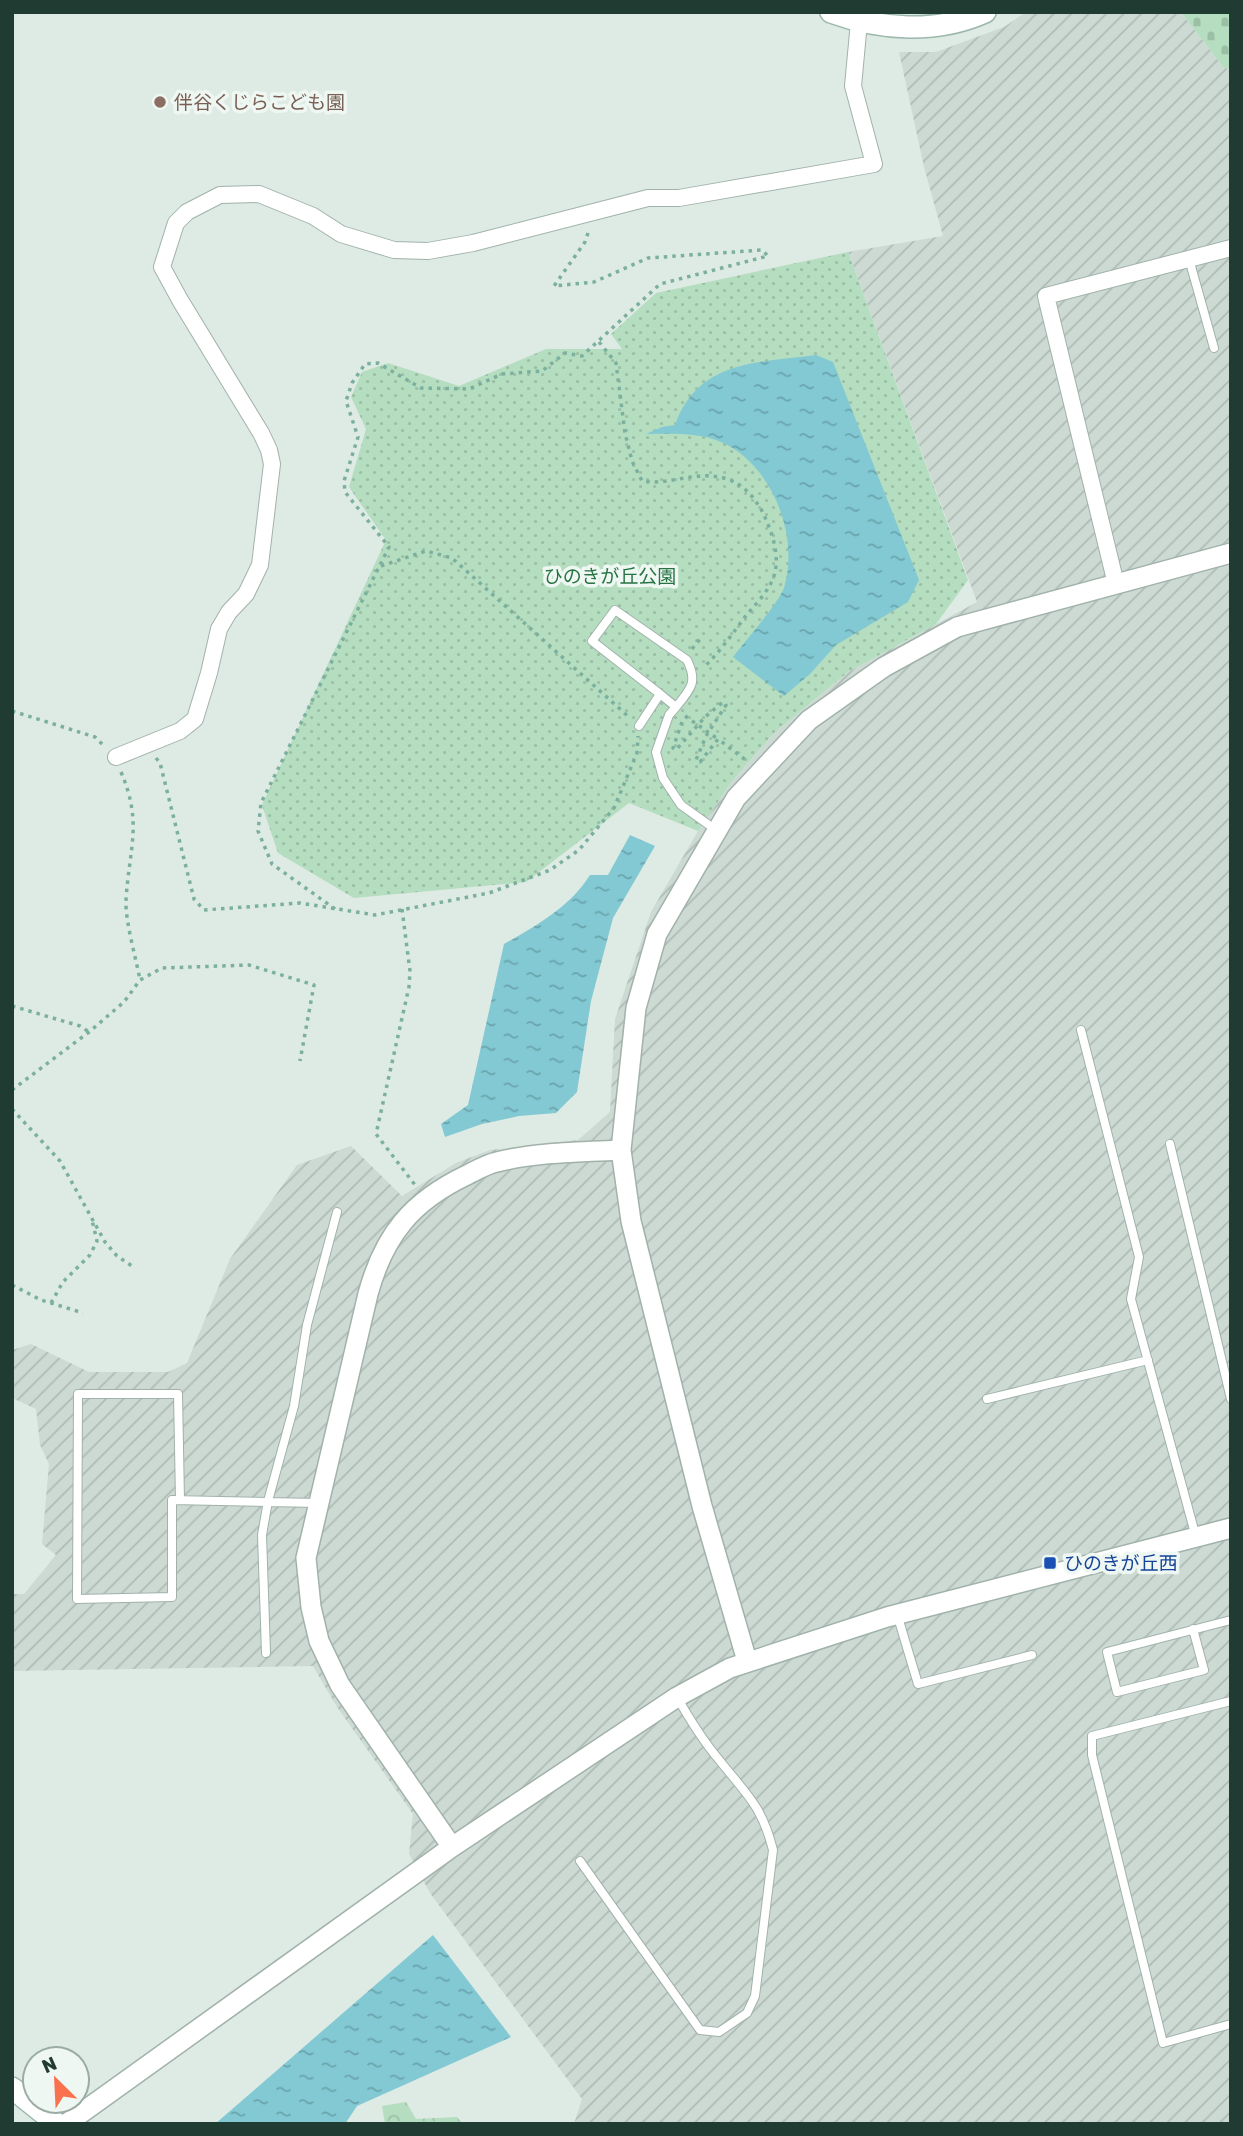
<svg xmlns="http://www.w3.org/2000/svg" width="1243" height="2136" font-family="Rubik,'Noto Sans JP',sans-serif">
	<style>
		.industrial { fill: url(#industrial-furrows) }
		.forest { fill: url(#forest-crowns) }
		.cemetery { fill: url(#cemetery-stones) }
		.park { fill: url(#park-dots) }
		.water { fill: url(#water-ripples) }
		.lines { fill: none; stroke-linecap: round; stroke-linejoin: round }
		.service-casing { stroke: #a1b2ab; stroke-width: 10 }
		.minor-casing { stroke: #a1b2ab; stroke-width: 18 }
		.tertiary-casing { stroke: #a1b2ab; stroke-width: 22 }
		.secondary-casing { stroke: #9cb7ac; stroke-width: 24 }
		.path { stroke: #7cb09e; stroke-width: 3.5; stroke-dasharray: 3.5 5; stroke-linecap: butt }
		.service { stroke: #fff; stroke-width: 8 }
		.minor { stroke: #fff; stroke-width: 16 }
		.tertiary { stroke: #fff; stroke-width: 19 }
		.secondary { stroke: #fff; stroke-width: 21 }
		.education-dot { fill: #8d6e63; stroke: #eef7f2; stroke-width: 2.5 }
		.transit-dot { fill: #1a4fb4; stroke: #eef7f2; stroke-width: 2.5 }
		.labels { text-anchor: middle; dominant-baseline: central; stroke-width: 7; stroke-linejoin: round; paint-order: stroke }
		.education-label { font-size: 19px; fill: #785e54; stroke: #eef7f2; text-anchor: start }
		.park-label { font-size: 19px; fill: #277342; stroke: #eef7f2 }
		.transit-label { font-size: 19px; fill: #164399; stroke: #eef7f2; text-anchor: start }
	</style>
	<defs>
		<pattern id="industrial-furrows" width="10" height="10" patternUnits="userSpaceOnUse" patternTransform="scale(1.75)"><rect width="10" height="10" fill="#ccdad3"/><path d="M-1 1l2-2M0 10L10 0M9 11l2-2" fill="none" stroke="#afbcb6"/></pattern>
		<pattern id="forest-crowns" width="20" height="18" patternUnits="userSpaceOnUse" patternTransform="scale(1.75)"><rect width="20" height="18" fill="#b5ddbf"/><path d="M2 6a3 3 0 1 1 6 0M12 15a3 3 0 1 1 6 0" fill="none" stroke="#9bbfa5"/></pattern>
		<pattern id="cemetery-stones" width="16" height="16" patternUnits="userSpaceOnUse" patternTransform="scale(1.75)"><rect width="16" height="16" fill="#b5ddbf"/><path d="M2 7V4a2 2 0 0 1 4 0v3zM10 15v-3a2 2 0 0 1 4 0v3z" fill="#9bbfa5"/></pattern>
		<pattern id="park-dots" width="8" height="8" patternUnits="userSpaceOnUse" patternTransform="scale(1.75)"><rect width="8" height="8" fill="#b5ddbf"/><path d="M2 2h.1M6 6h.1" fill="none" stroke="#9bbfa5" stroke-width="1.8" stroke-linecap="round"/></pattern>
		<pattern id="water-ripples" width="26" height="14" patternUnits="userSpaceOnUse" patternTransform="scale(1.75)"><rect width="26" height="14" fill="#82c9d3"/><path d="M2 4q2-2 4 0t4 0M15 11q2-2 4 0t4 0" fill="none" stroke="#6aa4ac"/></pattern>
	</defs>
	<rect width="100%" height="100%" fill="#deeae4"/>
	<path class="industrial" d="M 1026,12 L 1181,12 L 1224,68 L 1231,69 L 1231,2124 L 574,2124 L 582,2099 L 430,1893 L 409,1854 L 413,1814 L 337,1707 L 313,1666 L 12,1671 L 12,1594 L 24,1594 L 56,1555 L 42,1544 L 49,1464 L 40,1445 L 36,1409 L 12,1398 L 12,1350 L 31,1344 L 89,1372 L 168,1372 L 187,1363 L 230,1259 L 297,1165 L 351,1146 L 402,1196 L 456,1163 L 490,1150 L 578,1140 L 610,1112 L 615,1019 L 651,912 L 698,831 L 732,781 L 775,732 L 848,672 L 977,602 L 848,252 L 943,236 L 924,167 L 899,52 L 936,52 L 1004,27 Z"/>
	<path class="forest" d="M 406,2102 L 416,2119 L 457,2117 L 463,2124 L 385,2124 L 382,2106 Z"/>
	<path class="cemetery" d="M 1181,12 L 1231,12 L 1231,69 L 1224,68 Z"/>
	<path class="park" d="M 848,252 L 968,580 L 936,624 L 848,672 L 775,732 L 732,781 L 698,831 L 629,803 L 526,882 L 354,898 L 278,853 L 262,805 L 386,540 L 349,487 L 366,429 L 351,397 L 362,372 L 388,363 L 459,386 L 546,349 L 622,349 L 611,334 L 656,293 Z"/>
	<path class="water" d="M 816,355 L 833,362 L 919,580 L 908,602 L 836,645 L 810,674 L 784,696 L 733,657 C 744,643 779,602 784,588 C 800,536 772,464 721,442 C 698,432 671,434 646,434 L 662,427 L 675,425 C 698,360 757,363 816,355 Z
		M 630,835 L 655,846 L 613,918 L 591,1001 L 577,1092 L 556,1113 L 519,1116 L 482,1124 L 445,1137 L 441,1124 L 468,1105 L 504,944 C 536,926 570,907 590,875 L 608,875 Z
		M 433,1935 L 511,2037 L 357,2106 L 345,2124 L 215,2124 Z"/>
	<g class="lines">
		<defs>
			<path id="service" d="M 1189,259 L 1214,348
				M 660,694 L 592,641 L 615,610 L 687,660 C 698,682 691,689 676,707
				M 639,726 L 660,694 L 676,707 L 669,715 L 656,752 L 663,778 L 681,805 L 716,830
				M 1081,1030 L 1139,1257 L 1131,1299 L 1196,1537
				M 1170,1144 L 1231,1399
				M 987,1399 L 1148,1360
				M 180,1500 L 178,1394 L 78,1394 L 77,1599 L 172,1597 L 172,1500 L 319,1503
				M 897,1614 L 918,1684 L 1032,1655
				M 1193,1629 L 1204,1670 L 1117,1692 L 1107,1652 L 1231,1620
				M 266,1653 L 262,1535 L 268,1501 L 294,1406 L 307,1325 L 337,1212
				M 1231,1701 L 1092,1736 L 1092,1755 L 1163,2043 L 1231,2024
				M 580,1861 L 700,2030 L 719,2032 L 747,2013 L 755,1996 L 773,1850 C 762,1806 747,1795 720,1761 C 703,1741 690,1720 677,1697"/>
			<path id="minor" d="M 1116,584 L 1046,296 L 1231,248
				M 116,757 L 180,731 L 195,719 L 209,673 L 219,629 L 229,612 L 246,594 L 260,565 L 272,464 L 269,450 L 261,433 L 180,300 L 162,267 L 176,223 L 187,212 L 220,195 L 259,194 L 313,216 L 341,234 L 394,250 L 428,251 L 473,243 L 648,198 L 679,198 L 874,164 L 853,86 L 859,22"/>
			<path id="tertiary" d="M 747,1661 L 702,1506 L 631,1221 L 621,1150 L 636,1008 L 657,934 L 736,798 L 809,720 L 884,667 L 957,627 L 1231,553
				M 452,1847 L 340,1685 L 319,1641 L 311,1607 L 306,1558 L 368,1294 C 384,1235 412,1201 467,1175 C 477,1170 487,1164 497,1162 C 537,1152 580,1152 621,1150
				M 66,2124 L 452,1847 L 677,1697 L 730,1668 L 887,1617 L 1231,1528"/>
			<path id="secondary" d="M 831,12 C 881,30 936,34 985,12
				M 12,2088 L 57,2124"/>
		</defs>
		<use href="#service" class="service-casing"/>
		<use href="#minor" class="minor-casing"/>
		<use href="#tertiary" class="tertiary-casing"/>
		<use href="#secondary" class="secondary-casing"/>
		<path class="path" d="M 599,342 L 616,363 L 625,433 L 632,461 L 642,481 C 670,486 697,469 727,479 C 743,484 754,497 762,511 C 772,531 783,561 771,583 C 765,595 754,606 745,617 C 732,634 720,652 704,667
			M 381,566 L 426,551 L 452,558 L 630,718
			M 692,649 L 700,639
			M 12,711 L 95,737 L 104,746
			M 685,716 L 718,739
			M 682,722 L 673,748 L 676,750 L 705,717 L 723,702 L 726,705 L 706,736 L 696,760 L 700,762 L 718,739 L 747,761
			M 156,758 L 160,763 L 194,899 L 204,910 L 300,903 L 375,915 L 489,893 L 550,870 L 579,850 L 614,808 L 637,753 L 638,736
			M 121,772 C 143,823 129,849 126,900 C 125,921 136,958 140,980
			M 335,909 L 272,864 L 258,831 L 261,803 L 389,547 L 345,492 L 344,481 L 358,437 L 346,401 L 352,383 L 365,364 L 378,363 L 421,388 L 469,389 L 502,374 L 542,371 L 565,353 L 582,356 L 660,284 L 768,256 L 762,250 L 648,258 L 594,282 L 554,286 L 585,242 L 589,230
			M 402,909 L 410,971 L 409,987 L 376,1134 L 415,1185
			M 12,1006 L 80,1026 L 89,1032
			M 12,1090 L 89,1032 L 124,1002 L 140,980 L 162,968 L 249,965 L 314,985 L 300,1061
			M 12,1109 L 60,1161 L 105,1242 L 117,1256 L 135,1268
			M 12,1285 L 41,1300 L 83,1313
			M 51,1303 L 63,1282 L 90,1255 L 97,1241 L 92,1220"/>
		<use href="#service" class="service"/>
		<use href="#minor" class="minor"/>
		<use href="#tertiary" class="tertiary"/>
		<use href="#secondary" class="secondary"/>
	</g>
	<circle class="education-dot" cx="160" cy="102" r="7"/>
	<rect class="transit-dot" x="1043" y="1556" width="14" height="14" rx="3.5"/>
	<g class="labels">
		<g class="education-label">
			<text x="174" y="102">伴谷くじらこども園</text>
		</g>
		<g class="park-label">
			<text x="610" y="576">ひのきが丘公園</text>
		</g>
		<g class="transit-label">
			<text x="1064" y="1563">ひのきが丘西</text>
		</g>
	</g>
	<rect width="1243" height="2136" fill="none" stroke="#1f3b32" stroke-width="28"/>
	<g transform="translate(56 2080) rotate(336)"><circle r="33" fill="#eef7f2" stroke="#9baca5" stroke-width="2"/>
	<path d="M0-5L12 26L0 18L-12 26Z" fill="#f9724d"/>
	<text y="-10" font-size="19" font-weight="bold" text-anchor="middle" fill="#1f3b32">N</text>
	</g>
</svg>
